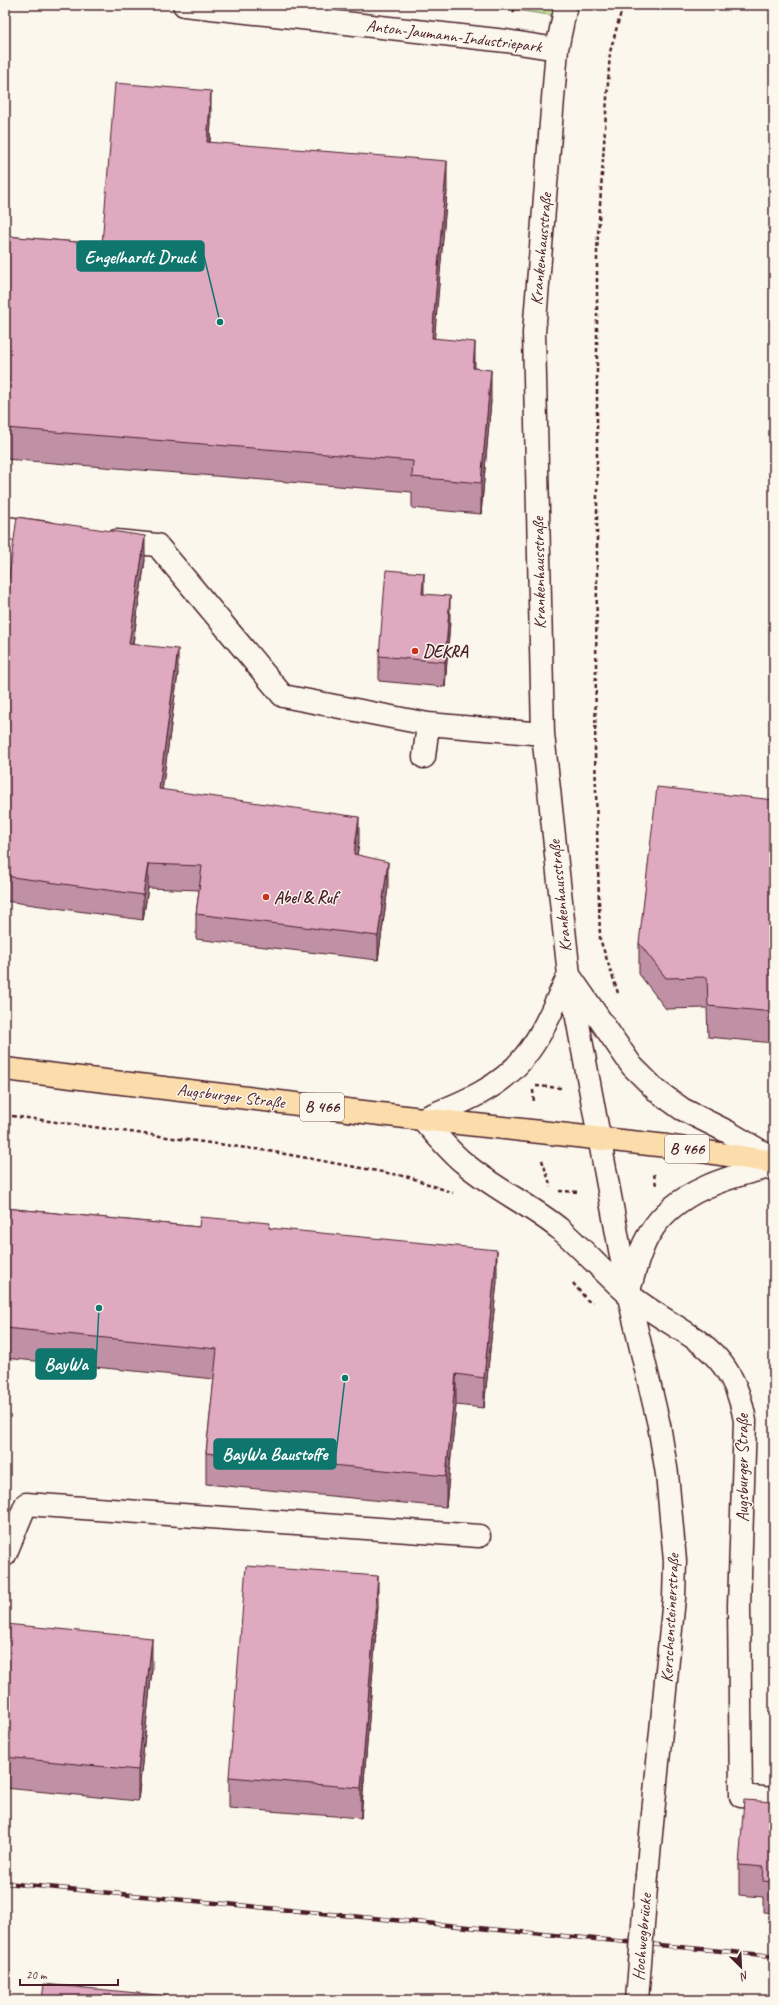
<svg xmlns="http://www.w3.org/2000/svg" width="779" height="2005" font-family="Caveat,sans-serif">
	<style>
		.green { fill: #c0e098; stroke: #858062 }
		.lines { fill: none; stroke-linecap: round; stroke-linejoin: round }
		.minor-casing { stroke: #4a1f2b; stroke-width: 25 }
		.major-casing { stroke: #4a1f2b; stroke-width: 25 }
		.path { stroke: #4a1f2b; stroke-width: 2.5; stroke-dasharray: 4 3; stroke-linecap: butt }
		.minor { stroke: #fbf7ec; stroke-width: 22 }
		.major { stroke: #fbddab; stroke-width: 22 }
		.rail-casing { stroke: #4a1f2b; stroke-width: 4.5 }
		.rail { stroke: #fbf7ec; stroke-width: 3; stroke-dasharray: 9; stroke-linecap: butt }
		.minor-bridge-casing { stroke: #4a1f2b; stroke-width: 25; stroke-linecap: butt }
		.minor-bridge { stroke: #fbf7ec; stroke-width: 22 }
		.wall { fill: #c091a5; stroke: #4a1f2b }
		.shaded-wall { fill: #9c7686; stroke: #4a1f2b }
		.building { fill: #dfa9c0; stroke: #4a1f2b }
		.poi-dot { fill: #c8321e; stroke: #fbf7ec; stroke-width: 1.5 }
		.labels { text-anchor: middle; dominant-baseline: central; stroke-width: 3; stroke-linejoin: round; paint-order: stroke }
		.shield { fill: #fbf7ec; stroke: #7f6065; stroke-width: 1 }
		.shield-label { font-size: 16px; font-weight: bold; fill: #4a1f2b }
		.street-label { font-size: 17px; fill: #4a1f2b; stroke: #fbf7ec }
		.poi-label { font-size: 17px; font-weight: bold; fill: #4a1f2b; stroke: #fbf7ec; text-anchor: start }
		.leader { fill: none; stroke: #0f766e; stroke-width: 1.5 }
		.callout-dot { fill: #0f766e; stroke: #fbf7ec; stroke-width: 1.5 }
		.callout { fill: #0f766e; stroke: #0f766e; stroke-width: 1.5 }
		.callout-label { font-size: 18px; text-anchor: middle; font-weight: bold; fill: #fff }
	</style>
	<rect width="100%" height="100%" fill="#fbf7ec"/>
	<filter id="ink" filterUnits="userSpaceOnUse"><feTurbulence type="fractalNoise" baseFrequency=".025" numOctaves="2"/><feDisplacementMap in="SourceGraphic" scale="8" xChannelSelector="R" yChannelSelector="G"/><feConvolveMatrix kernelMatrix="1 2 1 2 8 2 1 2 1" color-interpolation-filters="sRGB"/></filter>
	<g filter="url(#ink)">
		<path class="green" d="M 482,5 L 566,5 L 563,17 Z"/>
		<g class="lines">
			<defs>
				<path id="minor" d="M 184,5 L 506,41 L 557,49
					M 566,5 L 557,49 L 534,333 L 543,734 L 569,975 L 628,1293 L 659,1425 L 667,1474 L 675,1561 L 674,1598 L 647,1875
					M 5,528 L 46,533
					M 116,541 L 157,545 L 283,696 L 428,724
					M 424,757 L 428,724 L 543,734
					M 774,1159 L 728,1132 L 682,1109 L 657,1091 L 632,1066 L 569,975 C 555,1002 544,1033 525,1056 C 500,1089 459,1104 422,1119 C 436,1134 449,1151 464,1163 C 494,1189 531,1205 561,1230 C 584,1250 604,1273 627,1293 C 681,1337 732,1341 745,1421 L 739,1606 L 741,1796 L 774,1799
					M 629,1290 C 635,1271 639,1250 650,1233 C 675,1191 730,1176 774,1166
					M 5,1555 L 26,1504 L 479,1536"/>
				<path id="major" d="M 5,1069 L 422,1119 L 667,1146 L 774,1162"/>
			</defs>
			<use href="#minor" class="minor-casing"/>
			<use href="#major" class="major-casing"/>
			<path class="path" d="M 513,13 L 516,5
				M 618,993 L 600,939 L 595,754 L 597,577 L 597,251 L 610,52 L 623,5
				M 536,1086 L 561,1088
				M 533,1090 L 534,1103
				M 5,1115 L 269,1151 L 409,1177 L 453,1193
				M 542,1160 L 551,1187
				M 654,1174 L 656,1185
				M 559,1191 L 580,1192
				M 573,1283 L 587,1300 L 593,1303"/>
			<use href="#minor" class="minor"/>
			<use href="#major" class="major"/>
			<defs>
				<path id="rail" d="M 5,1883 L 774,1956"/>
			</defs>
			<use href="#rail" class="rail-casing"/>
			<use href="#rail" class="rail"/>
			<defs>
				<path id="minor-bridge" d="M 637,2000 L 647,1875"/>
			</defs>
			<use href="#minor-bridge" class="minor-bridge-casing"/>
			<use href="#minor-bridge" class="minor-bridge"/>
		</g>
		<path class="wall" d="M 211,122 L 210,142 L 447,191 L 434,339 L 475,369 L 491,401 L 481,514 L 412,508 L 412,492 L 5,459 L 5,236 L 102,244 Z
			M 145,560 L 133,644 L 178,673 L 162,790 L 359,842 L 357,855 L 388,887 L 378,960 L 196,939 L 196,914 L 199,890 L 148,888 L 143,920 L 5,901 L 5,606 Z
			M 424,594 L 450,621 L 445,687 L 379,681 L 379,656 Z
			M 771,740 L 774,740 L 774,758 L 771,757 Z
			M 774,800 L 774,1043 L 708,1037 L 707,1008 L 666,1009 L 639,974 L 639,943 Z
			M 5,1208 L 199,1227 L 270,1228 L 497,1281 L 484,1408 L 456,1405 L 446,1507 L 206,1484 L 206,1453 L 214,1379 L 5,1358 Z
			M 378,1607 L 361,1818 L 229,1808 L 229,1777 Z
			M 5,1624 L 152,1669 L 138,1801 L 5,1788 Z
			M 774,1802 L 774,1913 L 763,1912 L 763,1897 L 739,1895 L 739,1865 Z"/>
		<path class="shaded-wall" d="M 211,91 L 211,122 L 207,172 L 207,142 Z
			M 447,161 L 447,191 L 432,369 L 432,338 Z
			M 475,342 L 475,372 L 473,368 Z
			M 491,370 L 491,401 L 481,514 L 481,483 Z
			M 145,536 L 145,560 L 129,669 L 129,644 Z
			M 424,573 L 424,597 L 422,594 Z
			M 450,596 L 450,621 L 445,687 L 445,662 Z
			M 178,649 L 178,673 L 159,814 L 159,789 Z
			M 359,817 L 359,842 L 354,879 L 354,854 Z
			M 388,862 L 388,887 L 378,960 L 378,936 Z
			M 148,864 L 148,888 L 143,920 L 143,895 Z
			M 497,1250 L 497,1281 L 484,1408 L 484,1378 Z
			M 456,1374 L 456,1405 L 446,1507 L 446,1476 Z
			M 378,1576 L 378,1607 L 361,1818 L 361,1788 Z
			M 152,1638 L 152,1669 L 138,1801 L 138,1770 Z"/>
		<path class="building" d="M 115,83 L 211,91 L 207,142 L 447,161 L 432,338 L 475,342 L 473,368 L 491,370 L 481,483 L 412,477 L 413,461 L 5,428 L 5,236 L 102,244 Z
			M 17,517 L 145,536 L 129,644 L 178,649 L 159,789 L 359,817 L 354,854 L 388,862 L 378,936 L 196,914 L 202,866 L 148,864 L 143,895 L 5,876 L 5,606 Z
			M 386,570 L 424,573 L 422,594 L 450,596 L 445,662 L 379,656 Z
			M 774,731 L 774,740 L 771,740 Z
			M 657,787 L 774,800 L 774,1012 L 708,1006 L 707,977 L 666,978 L 639,943 Z
			M 5,1208 L 199,1227 L 200,1217 L 270,1223 L 269,1228 L 497,1250 L 484,1378 L 456,1374 L 446,1476 L 206,1453 L 217,1349 L 5,1328 Z
			M 246,1566 L 378,1576 L 361,1788 L 229,1777 Z
			M 5,1624 L 152,1638 L 138,1770 L 5,1757 Z
			M 744,1800 L 774,1802 L 774,1882 L 763,1881 L 764,1867 L 739,1865 Z
			M 44,1984 L 209,2000 L 42,2000 Z"/>
	</g>
	<g class="poi-dot">
		<circle cx="415" cy="651" r="4"/>
		<circle cx="266" cy="897" r="4"/>
	</g>
	<g class="labels">
		<g class="shield">
			<rect x="300" y="1093" width="44" height="28" rx="3"/>
			<rect x="665" y="1135" width="44" height="28" rx="3"/>
		</g>
		<g class="shield-label">
			<text x="322" y="1107">B 466</text>
			<text x="687" y="1149">B 466</text>
		</g>
		<g class="street-label">
			<text transform="translate(454 36) rotate(7)">Anton-Jaumann-Industriepark</text>
			<text transform="translate(541 249) rotate(-85)">Krankenhausstraße</text>
			<text transform="translate(539 573) rotate(-91)">Krankenhausstraße</text>
			<text transform="translate(560 896) rotate(-96)">Krankenhausstraße</text>
			<text transform="translate(231 1096) rotate(7)">Augsburger Straße</text>
			<text transform="translate(742 1468) rotate(-90)">Augsburger Straße</text>
			<text transform="translate(670 1618) rotate(-87)">Kerschensteinerstraße</text>
			<text transform="translate(642 1937) rotate(-85)">Hochwegbrücke</text>
		</g>
		<g class="poi-label">
			<text x="423" y="651">DEKRA</text>
			<text x="274" y="897">Abel &amp; Ruf</text>
		</g>
	</g>
	<path class="leader" d="M220 322L204 256M99 1308L96 1364M345 1378L336 1454"/>
	<g class="callout-dot">
		<circle cx="220" cy="322" r="4"/>
		<circle cx="99" cy="1308" r="4"/>
		<circle cx="345" cy="1378" r="4"/>
	</g>
	<g class="callout">
		<rect x="77" y="241" width="127" height="30" rx="4"/>
		<rect x="36" y="1349" width="60" height="30" rx="4"/>
		<rect x="214" y="1439" width="122" height="30" rx="4"/>
	</g>
	<g class="callout-label">
		<text x="140" y="263">Engelhardt Druck</text>
		<text x="66" y="1370">BayWa</text>
		<text x="275" y="1460">BayWa Baustoffe</text>
	</g>
	<rect width="779" height="2005" fill="none" stroke="#fbf7ec" stroke-width="20"/>
	<rect x="10" y="10" width="759" height="1985" fill="none" stroke="#4a1f2b" stroke-width="1.5" filter="url(#ink)"/>
	<g transform="translate(741 1967) rotate(156)" stroke="#fbf7ec" stroke-width="3" paint-order="stroke">
	<path d="M0-3L7 15L0 10L-7 15Z" fill="#4a1f2b"/>
	<text y="-6" font-size="11" font-weight="bold" text-anchor="middle" fill="#4a1f2b">N</text>
	</g>
	<path d="M20 1979v6h98v-6" fill="none" stroke="#4a1f2b" stroke-width="2"/>
	<text x="26" y="1979" font-size="12" fill="#4a1f2b" stroke="#fbf7ec" stroke-width="3" paint-order="stroke">20 m</text>
</svg>
